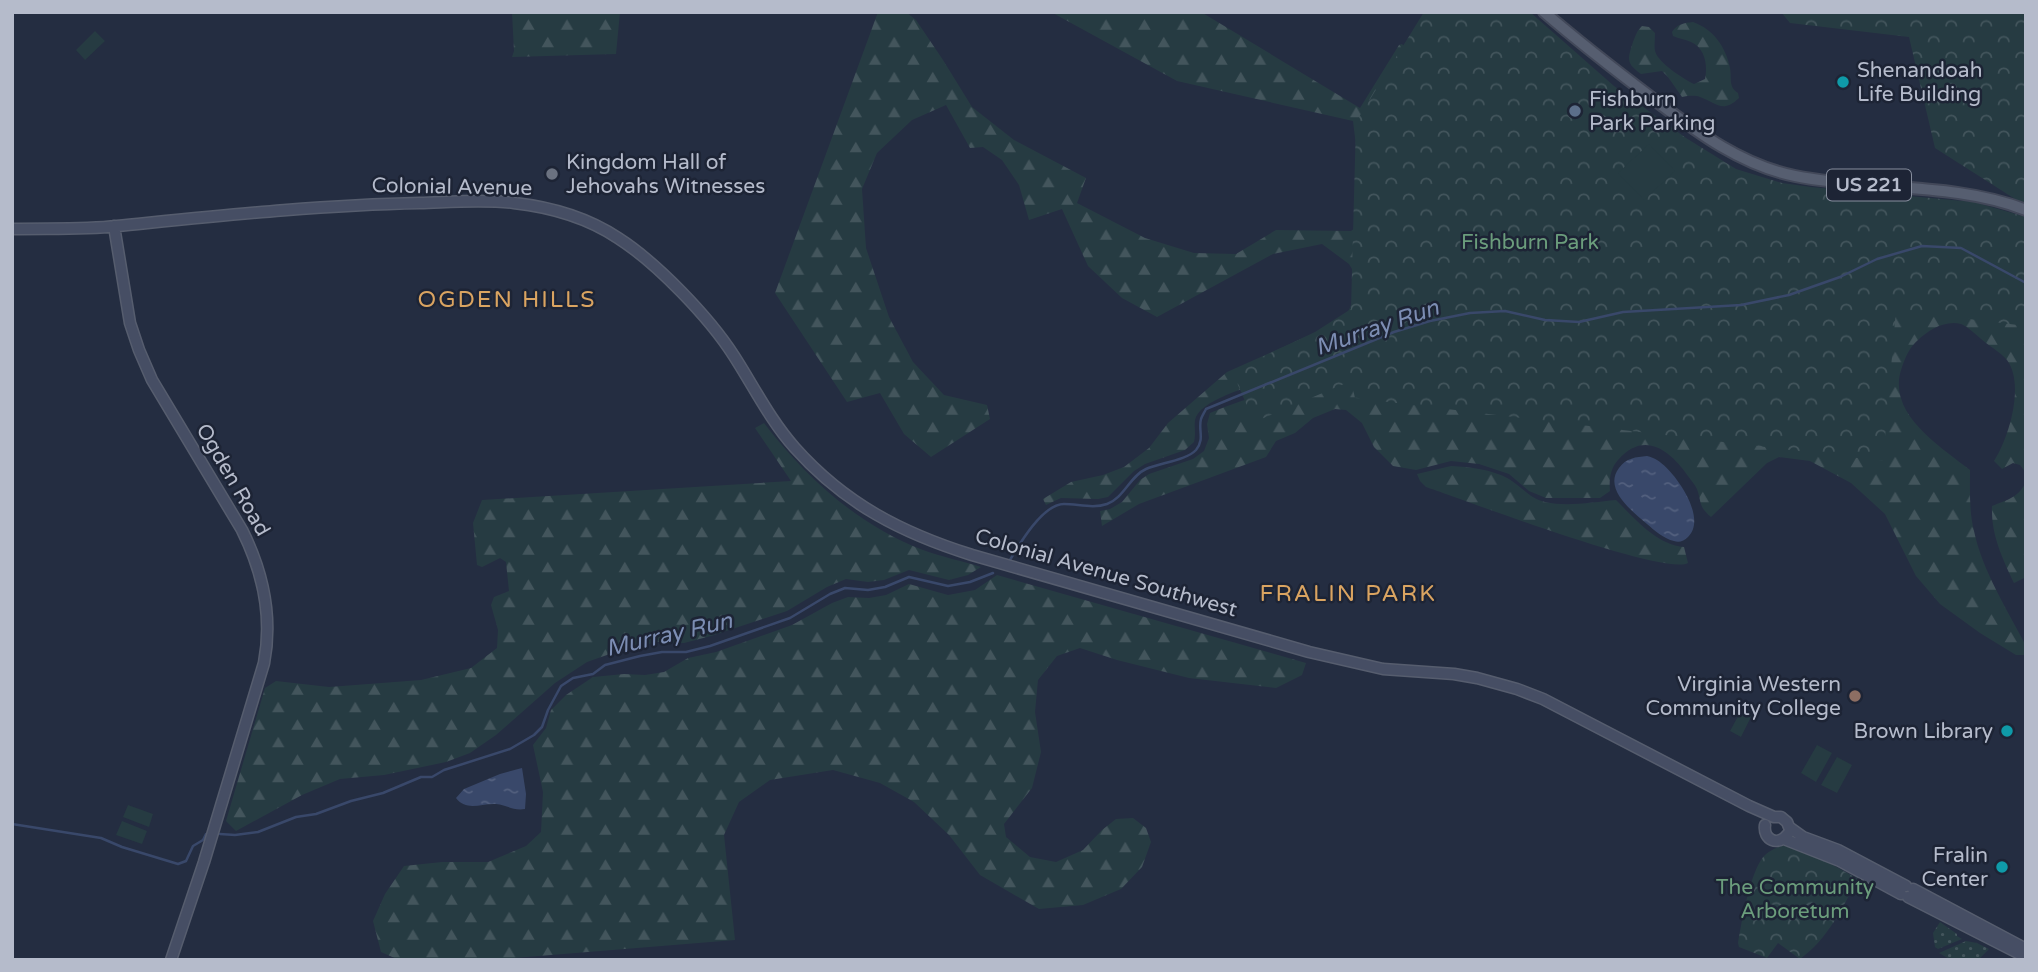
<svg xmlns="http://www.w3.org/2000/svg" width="2038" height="972" font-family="'Varela Round',sans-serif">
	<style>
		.grass { fill: url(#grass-dots) }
		.forest { fill: url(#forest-firs) }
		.park { fill: url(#park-crowns) }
		.pitch { fill: #263b42 }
		.water { fill: url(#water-ripples) }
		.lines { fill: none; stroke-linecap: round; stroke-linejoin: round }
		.stream { stroke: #39486a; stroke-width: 2.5 }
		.secondary-casing { stroke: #565d6e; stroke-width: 13 }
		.primary-casing { stroke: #424859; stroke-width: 14 }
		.secondary { stroke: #464e64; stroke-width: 10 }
		.primary { stroke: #565e70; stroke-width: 10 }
		.culture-dot { fill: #0f9aa8; stroke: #1d2435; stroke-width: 2.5 }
		.service-dot { fill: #5c6f8a; stroke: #1d2435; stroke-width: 2.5 }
		.worship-dot { fill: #6b7280; stroke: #1d2435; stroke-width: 2.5 }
		.education-dot { fill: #8d6e63; stroke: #1d2435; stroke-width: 2.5 }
		.labels { text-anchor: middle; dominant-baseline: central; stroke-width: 5; stroke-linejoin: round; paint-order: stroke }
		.shield { fill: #1d2435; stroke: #878e9e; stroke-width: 2 }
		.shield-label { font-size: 19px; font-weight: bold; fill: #b5bbcb }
		.poi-label { font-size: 21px; fill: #b5bbcb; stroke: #1d2435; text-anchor: start }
		.street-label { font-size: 21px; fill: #b5bbcb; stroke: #1d2435 }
		.park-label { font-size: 21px; fill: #6b9d7c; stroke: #1d2435 }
		.neighbourhood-label { font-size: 23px; letter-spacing: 2px; fill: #daa461; stroke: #1d2435 }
		.water-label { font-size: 23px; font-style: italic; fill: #7c8db3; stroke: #1d2435 }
	</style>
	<defs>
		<pattern id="grass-dots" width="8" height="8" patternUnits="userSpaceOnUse" patternTransform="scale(1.75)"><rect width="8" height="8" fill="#263b42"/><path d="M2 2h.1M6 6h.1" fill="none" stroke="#43555c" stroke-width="1.8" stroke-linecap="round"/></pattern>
		<pattern id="forest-firs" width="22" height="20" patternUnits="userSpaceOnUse" patternTransform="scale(1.75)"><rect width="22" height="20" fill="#263b42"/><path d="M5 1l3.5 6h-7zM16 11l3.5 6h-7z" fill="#43555c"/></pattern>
		<pattern id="park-crowns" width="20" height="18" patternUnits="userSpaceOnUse" patternTransform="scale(1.75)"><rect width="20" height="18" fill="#263b42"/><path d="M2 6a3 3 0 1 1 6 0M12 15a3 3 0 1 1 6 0" fill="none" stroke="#43555c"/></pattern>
		<pattern id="water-ripples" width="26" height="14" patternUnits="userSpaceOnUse" patternTransform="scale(1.75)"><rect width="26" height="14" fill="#39486a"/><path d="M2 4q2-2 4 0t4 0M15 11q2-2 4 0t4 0" fill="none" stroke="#53607e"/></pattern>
	</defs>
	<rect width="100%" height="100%" fill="#242d41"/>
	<path class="grass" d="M 1940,922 L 1957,934 L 1957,936 L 1962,939 L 1938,949 L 1935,947 L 1933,933 Z
		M 1966,941 L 1977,943 L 1989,949 L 1978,960 L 1951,960 L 1939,953 Z"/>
	<path class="forest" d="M 512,12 L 620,12 L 616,54 L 512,57 L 514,51 Z
		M 878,12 L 906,12 L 916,20 L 943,60 L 972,107 L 1014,140 L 1086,178 L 1077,203 L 1145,238 L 1194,253 L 1236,254 L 1276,230 L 1351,231 L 1355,228 L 1359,170 L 1353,121 L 1177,81 L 1051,12 L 1201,12 L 1360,108 L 1399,45 L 1402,44 L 1515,160 L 1277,378 C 1258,384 1199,399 1195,420 C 1194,427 1196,434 1194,442 L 1185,450 L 1145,464 L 1134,471 L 1108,497 L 1098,499 L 1061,498 L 1046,505 L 1043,499 L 1071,482 L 1103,475 L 1124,467 L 1149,448 L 1168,423 L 1227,372 L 1319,331 L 1348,312 L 1352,303 L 1352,269 L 1349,264 L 1322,244 L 1273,254 L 1157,317 L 1122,298 L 1088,266 L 1062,209 L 1029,220 L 1019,185 L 1002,160 L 983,147 L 970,148 L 946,105 L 912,120 L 877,153 L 862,189 L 866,248 L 889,317 L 913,362 L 944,395 L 987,405 L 990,419 L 931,457 L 904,434 L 880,393 L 847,402 L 775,293 Z
		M 1693,22 C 1713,29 1726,47 1730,68 C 1732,78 1728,87 1738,93 L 1739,98 C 1722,114 1717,103 1700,97 C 1695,95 1688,96 1682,97 L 1668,77 L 1662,71 L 1641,74 C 1625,63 1628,58 1633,42 C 1636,35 1636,32 1642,26 L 1649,27 L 1655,33 C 1655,39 1654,46 1655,51 C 1658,63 1684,79 1694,84 L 1705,79 C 1708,65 1705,48 1691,42 C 1685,39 1679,39 1673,36 L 1672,32 C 1677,24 1684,23 1693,22 Z
		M 2026,292 L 2026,473 L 2020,465 L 2013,463 L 2002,469 L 1994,461 C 2009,438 2025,384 2007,360 C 2002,354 1993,348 1986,343 C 1979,338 1969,327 1961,324 C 1945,320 1929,330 1918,340 C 1909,348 1906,356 1902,367 C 1885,413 1940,446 1970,470 C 1970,491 1969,511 1974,531 C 1982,570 2008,611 2026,646 L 2026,655 L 2016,655 L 1980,633 L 1940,604 L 1916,576 L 1885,514 L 1851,483 L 1810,461 L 1779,457 L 1767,463 L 1711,517 C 1698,506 1702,503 1697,489 C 1695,485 1691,480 1688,476 C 1670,450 1644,430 1618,460 C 1610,469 1609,480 1610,491 L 1600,498 L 1546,498 L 1529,491 L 1509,474 L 1479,464 L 1451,461 L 1416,470 L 1393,466 L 1374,447 L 1362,423 L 1346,410 L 1335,409 L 1313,418 L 1295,433 L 1276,441 L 1266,457 L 1139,504 L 1102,526 L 1100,511 L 1110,509 L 1122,502 L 1140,480 L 1149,474 L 1193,459 L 1204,451 L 1209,438 L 1207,424 L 1210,413 C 1236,402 1261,394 1289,387 Z
		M 764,423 C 806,478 858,525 923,550 C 942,557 962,561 981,567 L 968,575 L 949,580 L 909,570 L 884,580 L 868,582 L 846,579 L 827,587 L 787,611 L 711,636 L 684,643 L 658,642 L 624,649 L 587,662 L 555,683 L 496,735 L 470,753 L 446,762 L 384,775 L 340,779 L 302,795 L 236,831 L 226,821 L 265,688 L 276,681 L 329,687 L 421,680 L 471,668 L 497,648 L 498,630 L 491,605 L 494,597 L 509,591 L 506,562 L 500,558 L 482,567 L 477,565 L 473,523 L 482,500 L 791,481 L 755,428 Z
		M 1451,466 C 1470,467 1491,469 1509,479 C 1522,487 1529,498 1545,502 C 1567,507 1594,502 1616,500 C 1634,518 1657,545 1684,547 L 1688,563 C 1663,576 1465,500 1426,487 L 1420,481 L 1417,474 Z
		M 2026,481 L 2026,577 L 2014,583 C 2002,557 1991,535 1992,506 C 2007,500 2020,497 2026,481 Z
		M 997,575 L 1306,663 L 1302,675 L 1276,688 L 1189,678 L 1117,660 L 1080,648 L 1057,656 L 1038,680 L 1035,712 L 1041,752 L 1032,788 L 1004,824 L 1006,837 L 1030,857 L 1056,862 L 1083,850 L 1102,830 L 1116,819 L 1133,818 L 1146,828 L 1151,842 L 1142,867 L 1121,889 L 1083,905 L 1039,909 L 980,875 L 949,835 L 914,802 L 880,783 L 833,770 L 770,780 L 739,802 L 724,835 L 735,940 L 489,960 L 399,960 L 381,952 L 373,921 L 385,894 L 404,866 L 442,862 L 488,862 L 526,846 L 541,832 L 543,792 L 533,745 L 546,728 L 551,710 L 566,695 L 593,677 L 624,674 L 645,675 L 664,672 L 688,658 L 716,652 L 792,625 L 832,603 L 848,597 L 869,598 L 886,595 L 909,584 L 948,595 L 975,590 Z"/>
	<path class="park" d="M 1424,12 L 1530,12 L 1614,86 L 1686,138 L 1736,169 L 1782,183 L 1811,187 L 1974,202 L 2026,217 L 2026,326 L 1896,310 L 1883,461 L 1355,398 L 1351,381 L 1254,422 L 1232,371 L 1315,332 L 1351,309 L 1356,122 Z
		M 1781,12 L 2026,12 L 2026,206 L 1935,148 L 1909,37 L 1790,23 Z
		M 1785,845 L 1794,846 L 1794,849 L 1822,859 L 1858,879 C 1842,908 1828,939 1800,959 L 1778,943 L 1767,958 L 1739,947 L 1738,943 C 1742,920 1749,879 1761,860 C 1766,852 1776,847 1785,845 Z"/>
	<path class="pitch" d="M 95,31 L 105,41 L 85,60 L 76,50 Z
		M 1649,144 L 1675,171 L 1644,200 L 1618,173 Z
		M 1743,707 L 1753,713 L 1741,737 L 1730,731 Z
		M 1817,745 L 1832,753 L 1816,782 L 1801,773 Z
		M 1837,757 L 1852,765 L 1837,793 L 1821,785 Z
		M 128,805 L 153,814 L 149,827 L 123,817 Z
		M 122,821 L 147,831 L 142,844 L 116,835 Z"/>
	<path class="water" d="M 1647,456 C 1651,457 1654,458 1657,460 C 1675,471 1708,518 1688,537 C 1684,541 1679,543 1674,541 C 1664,539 1654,530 1647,524 C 1632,511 1603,489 1619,468 C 1626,458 1636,457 1647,456 Z
		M 522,768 L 526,794 L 525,809 C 513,811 507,805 496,804 C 481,803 467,812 456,798 L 464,789 L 500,774 Z"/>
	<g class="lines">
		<path class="stream" d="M 1010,560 C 1020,543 1043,504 1064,504 C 1078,504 1093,509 1107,504 C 1124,498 1130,476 1146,469 C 1160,463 1187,460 1196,450 C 1205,439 1198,430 1201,419 C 1202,416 1204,413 1206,409 L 1394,332 L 1430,321 L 1470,313 L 1505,311 L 1545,320 L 1579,322 L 1623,312 L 1741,305 L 1789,295 L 1840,277 L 1877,259 L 1922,246 L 1961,248 L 2026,283
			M 12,824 L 101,838 L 122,847 L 178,864 L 186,861 L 193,846 L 203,840 L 206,834
			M 220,834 L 235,835 L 258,832 L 296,817 L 316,814 L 351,801 L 383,793 L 421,777 L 432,777 L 444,770 L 510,749 L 534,735 L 542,727 L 548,710 L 561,686 L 573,678 L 593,674 L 605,665 L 640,656 L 662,652 L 686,652 L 710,646 L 790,618 L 830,594 L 845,588 L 868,590 L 885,587 L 909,577 L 948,586 L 970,582 L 993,573"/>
		<defs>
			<path id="secondary" d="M 114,226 L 130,323 L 139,350 L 152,380 L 242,530 C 263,572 273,616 264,663 L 204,862 L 171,960
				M 12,229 C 47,228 82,230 117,226 C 218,216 319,205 420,203 C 451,202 484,199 514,203 C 550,207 588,218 618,238 C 657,263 709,317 734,356 C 754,387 770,420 795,448 C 845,504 902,533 972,555 L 1309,652 L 1383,669 L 1454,674 L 1477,678 L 1517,689 L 1543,699 L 1749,806 L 1774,817 L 1781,817 L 1787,822 L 1789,827 L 1803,837 L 1838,850 L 1906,886
				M 1765,825 C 1763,840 1778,847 1788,834
				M 1784,839 L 1840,861 L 1901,894
				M 1913,889 L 2026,949
				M 1908,897 L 2026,957"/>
			<path id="primary" d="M 1544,12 C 1579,42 1615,70 1652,98 C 1696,131 1740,165 1795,176 C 1869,191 1956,182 2026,210"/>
		</defs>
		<use href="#secondary" class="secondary-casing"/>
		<use href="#primary" class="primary-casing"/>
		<use href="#secondary" class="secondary"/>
		<use href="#primary" class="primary"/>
	</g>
	<g class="culture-dot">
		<circle cx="1843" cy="82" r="7"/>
		<circle cx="2007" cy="731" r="7"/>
		<circle cx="2002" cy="867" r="7"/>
	</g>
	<circle class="service-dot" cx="1575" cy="111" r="7"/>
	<circle class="worship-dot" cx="552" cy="174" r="7"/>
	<circle class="education-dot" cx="1855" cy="696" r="7"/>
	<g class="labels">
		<rect class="shield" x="1827" y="169.5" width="84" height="31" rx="5"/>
		<g class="shield-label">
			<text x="1869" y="185">US 221</text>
		</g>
		<g class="poi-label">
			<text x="1857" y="70">Shenandoah<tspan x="1857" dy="24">Life Building</tspan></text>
			<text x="1589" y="99">Fishburn<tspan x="1589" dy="24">Park Parking</tspan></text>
			<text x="566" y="162">Kingdom Hall of<tspan x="566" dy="24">Jehovahs Witnesses</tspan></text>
			<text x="1841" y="684" text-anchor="end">Virginia Western<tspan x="1841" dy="24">Community College</tspan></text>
			<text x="1993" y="731" text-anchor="end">Brown Library</text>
			<text x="1988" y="855" text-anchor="end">Fralin<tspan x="1988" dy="24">Center</tspan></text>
		</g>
		<g class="street-label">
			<text transform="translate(452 187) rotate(1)">Colonial Avenue</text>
			<text transform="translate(233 480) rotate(60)">Ogden Road</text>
			<text transform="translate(1106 573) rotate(16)">Colonial Avenue Southwest</text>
		</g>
		<g class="park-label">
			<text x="1530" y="242">Fishburn Park</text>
			<text x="1795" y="887">The Community<tspan x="1795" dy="24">Arboretum</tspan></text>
		</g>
		<g class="neighbourhood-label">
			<text x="507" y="300">OGDEN HILLS</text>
			<text x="1348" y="594">FRALIN PARK</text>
		</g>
		<g class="water-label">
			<text transform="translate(1377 328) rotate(-19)">Murray Run</text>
			<text transform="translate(669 635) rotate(-13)">Murray Run</text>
		</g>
	</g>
	<rect width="2038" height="972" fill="none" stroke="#b5bbcb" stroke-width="28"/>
</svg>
